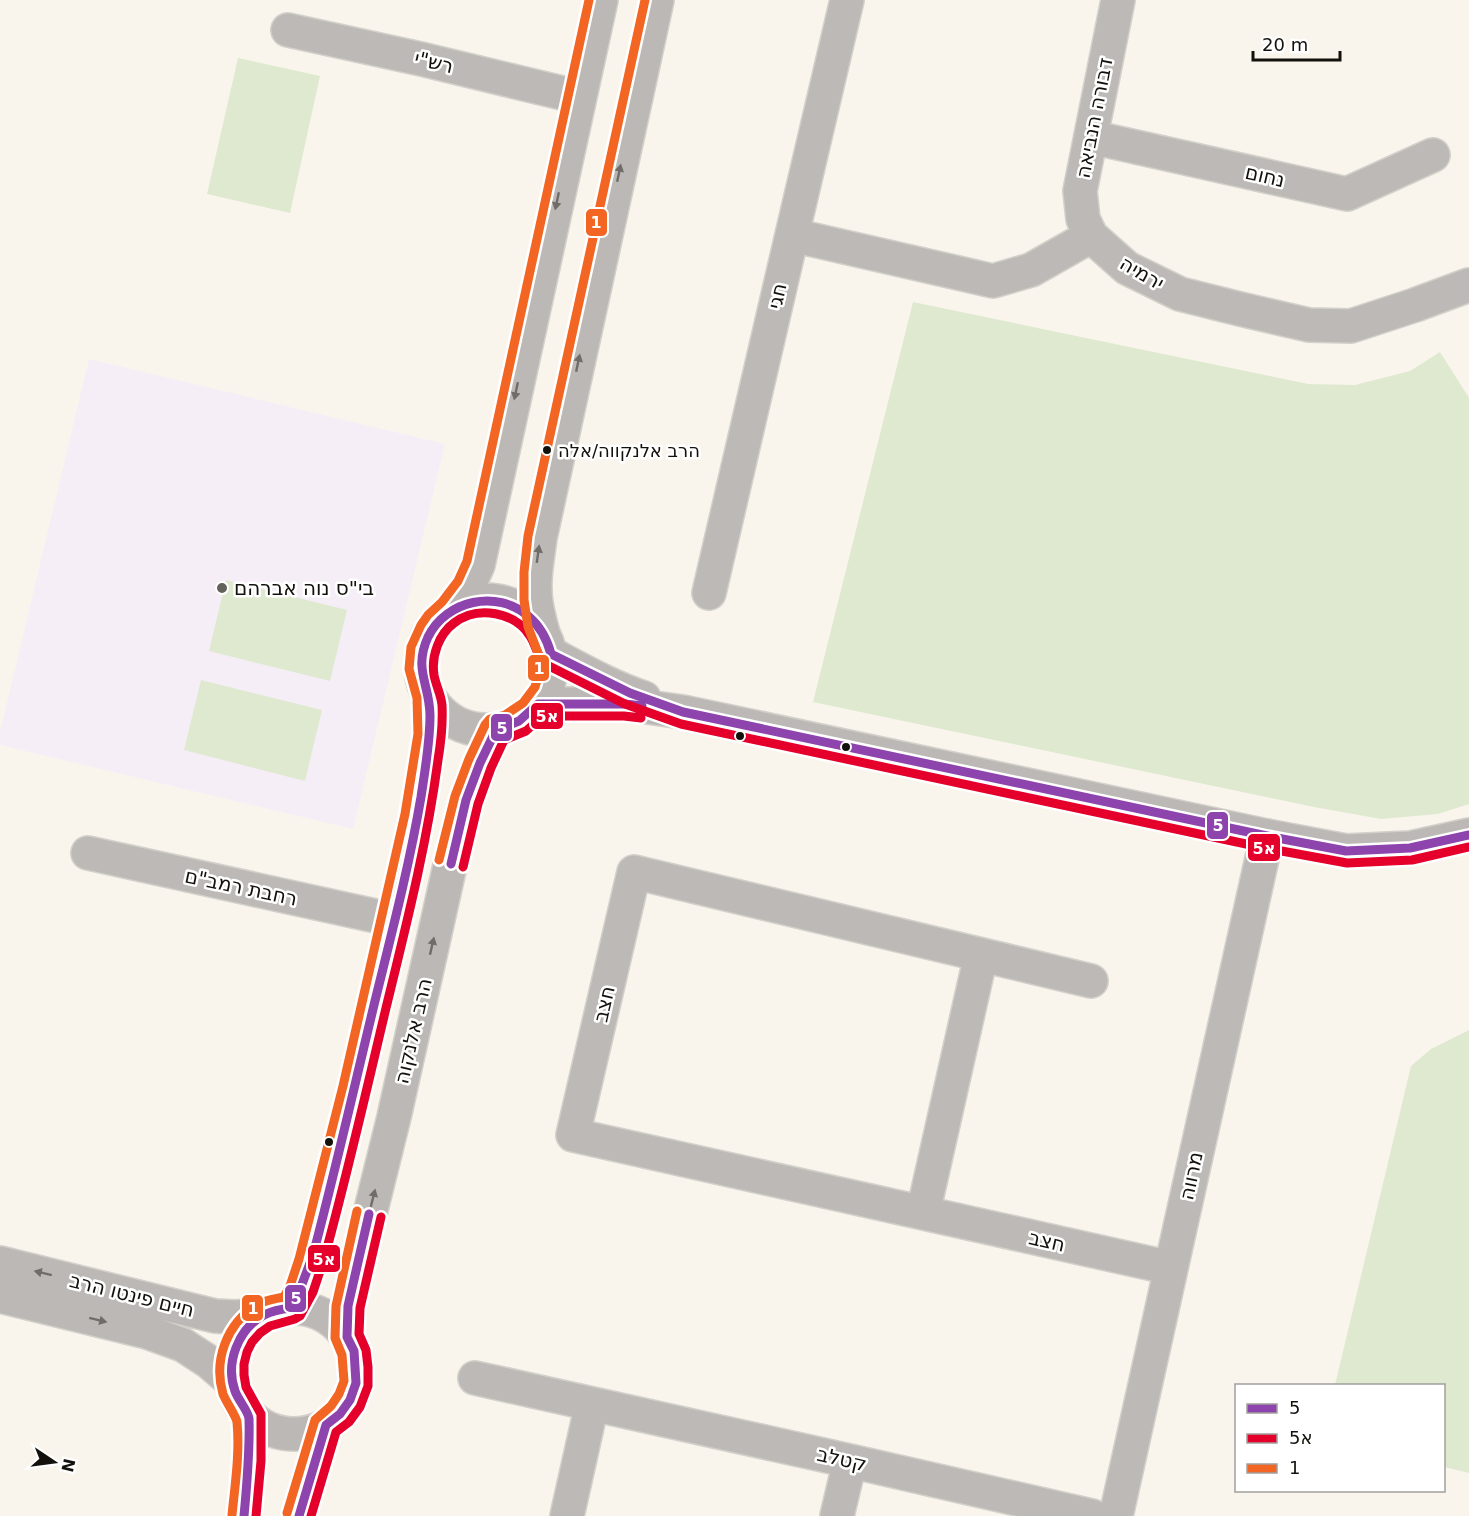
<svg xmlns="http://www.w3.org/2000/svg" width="1469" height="1516" font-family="'DejaVu Sans','Noto Sans Hebrew',sans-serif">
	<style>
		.education { fill: #f5eef6 }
		.green { fill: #dfe9cf }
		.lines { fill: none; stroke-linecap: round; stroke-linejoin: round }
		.street-casing { stroke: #d3d0ca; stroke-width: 36 }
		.secondary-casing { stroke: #d3d0ca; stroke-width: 36 }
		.street { stroke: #bcb9b7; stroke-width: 33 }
		.secondary { stroke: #bcb8b6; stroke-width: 33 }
		.bus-1-casing { stroke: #fff; stroke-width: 14 }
		.bus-2-casing { stroke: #fff; stroke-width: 14 }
		.bus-3-casing { stroke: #fff; stroke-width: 14 }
		.bus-1 { stroke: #8e44ad; stroke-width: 9 }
		.bus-2 { stroke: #e4002b; stroke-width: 9 }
		.bus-3 { stroke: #f26522; stroke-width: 9 }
		.oneway { fill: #706d69 }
		.bus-dot { fill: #13110b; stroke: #fff; stroke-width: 2 }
		.poi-dot { fill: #64615a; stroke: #fff; stroke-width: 2 }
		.labels { text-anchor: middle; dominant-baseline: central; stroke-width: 5; stroke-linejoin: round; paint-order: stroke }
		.bus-label { font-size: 18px; fill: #13110b; stroke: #fff; text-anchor: start }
		.street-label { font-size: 20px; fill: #13110b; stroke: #fff }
		.poi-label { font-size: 20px; fill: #13110b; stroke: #fff; text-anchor: start }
		.line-badge { stroke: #fff; stroke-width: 2 }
		.badge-label { font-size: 16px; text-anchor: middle; font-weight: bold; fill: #fff }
	</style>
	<rect width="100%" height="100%" fill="#f9f5ed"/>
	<path class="education" d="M 89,359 L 445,444 L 353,829 L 0,745 L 0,732 Z"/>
	<path class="green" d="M 238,58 L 320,76 L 290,213 L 207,194 Z
		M 913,302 L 1308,384 L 1355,385 L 1410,371 L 1440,352 L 1469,398 L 1469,804 L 1438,814 L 1381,819 L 1314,807 L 813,702 Z
		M 226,580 L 347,610 L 330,681 L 209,651 Z
		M 201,680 L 322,710 L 305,781 L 184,750 Z
		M 1469,1030 L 1469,1473 L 1444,1467 L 1444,1386 L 1335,1385 L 1411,1066 L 1431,1049 Z"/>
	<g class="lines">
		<defs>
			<path id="street" d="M 1118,0 L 1080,191 L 1083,219 L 1091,236 L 1127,268 L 1180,294 L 1240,309 L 1309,325 L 1351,326 L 1415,305 L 1469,285
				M 288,30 L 421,59 L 579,97
				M 1091,137 L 1347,194 L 1433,155
				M 792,235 L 993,281 L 1031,270 L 1091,236
				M 709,593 L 792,235 L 847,0
				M 88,853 L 394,920
				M 1091,981 L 634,872 L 573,1135 L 1171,1268
				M 923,1213 L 981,955
				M 475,1378 L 850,1461 L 1092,1516
				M 567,1516 L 592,1404
				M 837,1516 L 850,1461
				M 1116,1516 L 1267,836"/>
			<path id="secondary" d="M421 665a65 65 0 1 1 130 0a65 65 0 1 1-130 0Z
				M 451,610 L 468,587 L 478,565 L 601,0
				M 543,633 C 539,619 535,605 535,590 C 534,573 538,555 540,538 L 657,0
				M 551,654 C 581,670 611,687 644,698
				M 538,704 L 625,704 L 683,712 L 1267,836 L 1346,851 L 1410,848 L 1469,835
				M 0,1263 L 215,1316 L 235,1317 L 265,1315
				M 0,1296 L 147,1332 L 183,1345 L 209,1362 L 231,1381
				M 291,1308 L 301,1291 L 311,1262 L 355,1089 L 394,920 L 417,816 L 424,775 L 430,735 L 429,696
				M231 1371a63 63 0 1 1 126 0a63 63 0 1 1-126 0Z
				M 347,1337 L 348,1306 L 358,1262 L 394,1117 L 457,834 C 467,797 480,764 496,730
				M 244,1516 L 249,1460 L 249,1415
				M 299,1516 L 317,1452 L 326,1425"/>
		</defs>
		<use href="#street" class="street-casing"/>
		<use href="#secondary" class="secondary-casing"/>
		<use href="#street" class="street"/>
		<use href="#secondary" class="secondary"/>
		<defs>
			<path id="bus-1" d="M 451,864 L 466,800 L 480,763 L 496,730 L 519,721 L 538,704 L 625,704 L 642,706
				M 244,1516 C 247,1484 250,1451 249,1419 C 249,1412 238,1400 235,1391 C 225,1363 238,1329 264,1315 C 272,1311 282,1309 291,1308 L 301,1287 L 313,1255 C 335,1172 354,1088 374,1005 C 391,936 409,867 421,797 C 425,770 430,743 430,716 C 430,684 413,670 428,637 C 446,600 497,589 528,616 C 540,626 547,639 551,654 L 630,693 L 683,712 L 1267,836 L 1346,851 L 1410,848 L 1469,835
				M 299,1516 L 326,1425 L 340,1414 L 350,1400 L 356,1383 L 354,1351 L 347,1337 L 348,1306 L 369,1214"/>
			<path id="bus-2" d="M 463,867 L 478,804 L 491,768 L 504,740 L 526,731 L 543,716 L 624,716 L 641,718
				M 256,1516 L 261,1461 L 261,1414 L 246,1387 L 244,1375 L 244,1364 L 247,1352 L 252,1342 L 260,1333 L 270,1326 L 295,1319 L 300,1316 L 313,1292 L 324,1259 C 347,1176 366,1092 386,1008 C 406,926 427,844 438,760 C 441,742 443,724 442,705 C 441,694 436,686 434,675 C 431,656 439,634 454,623 C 478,605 515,612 530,636 C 536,645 537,657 545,664 L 625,704 L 681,724 L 1265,848 L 1347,863 L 1412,860 L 1469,847
				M 311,1516 L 336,1432 L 349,1422 L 360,1407 L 368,1386 L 368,1367 L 366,1350 L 359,1334 L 360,1308 L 381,1217"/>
			<path id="bus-3" d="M 439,860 L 455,796 L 469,759 L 485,725 L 490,719 L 505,715 L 523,703 L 535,687 L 538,677 L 539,666 L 538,653 L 528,627 L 524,600 L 524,572 L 528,536 L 645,0
				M 287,1513 L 315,1420 L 331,1406 L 339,1394 L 344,1381 L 342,1355 L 335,1338 L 336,1306 L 357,1211
				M 232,1515 C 235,1485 240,1453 237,1422 C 236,1416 226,1402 223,1394 C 213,1360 227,1323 257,1305 C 265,1300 275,1299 284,1297 L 290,1286 L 299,1259 L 343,1086 L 405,814 L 418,734 L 417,698 L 409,669 L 411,647 L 421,625 L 428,615 L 442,602 L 458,581 L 467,561 L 589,0"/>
		</defs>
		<use href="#bus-1" class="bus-1-casing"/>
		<use href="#bus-2" class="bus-2-casing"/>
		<use href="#bus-3" class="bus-3-casing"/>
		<use href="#bus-1" class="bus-1"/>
		<use href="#bus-2" class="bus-2"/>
		<use href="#bus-3" class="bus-3"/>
	</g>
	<defs><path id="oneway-solid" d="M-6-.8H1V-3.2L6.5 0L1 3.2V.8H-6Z" transform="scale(1.5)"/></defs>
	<g class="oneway">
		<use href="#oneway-solid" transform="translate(619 173) rotate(-78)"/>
		<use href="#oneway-solid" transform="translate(557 201) rotate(102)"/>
		<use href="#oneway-solid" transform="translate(578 363) rotate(-78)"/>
		<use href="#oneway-solid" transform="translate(516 391) rotate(102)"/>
		<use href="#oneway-solid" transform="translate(538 554) rotate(-82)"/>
		<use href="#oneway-solid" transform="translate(432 946) rotate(-77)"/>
		<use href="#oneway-solid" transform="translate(373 1198) rotate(-76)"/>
		<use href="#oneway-solid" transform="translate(43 1273) rotate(-166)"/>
		<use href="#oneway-solid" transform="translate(98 1320) rotate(14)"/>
	</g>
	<g class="bus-dot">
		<circle cx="547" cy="450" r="5"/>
		<circle cx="740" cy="736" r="5"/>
		<circle cx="846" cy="747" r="5"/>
		<circle cx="329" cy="1142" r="5"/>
	</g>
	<circle class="poi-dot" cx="222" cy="588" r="6"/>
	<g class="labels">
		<g class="bus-label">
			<text x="558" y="450">הרב אלנקווה/אלה</text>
		</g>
		<g class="street-label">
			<text transform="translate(434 62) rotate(13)">רש"י</text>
			<text transform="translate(1094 118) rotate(-79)">דבורה הנביאה</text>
			<text transform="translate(1265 176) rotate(13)">נחום</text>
			<text transform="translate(1142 273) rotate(30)">ירמיה</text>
			<text transform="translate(777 296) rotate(-77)">חגי</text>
			<text transform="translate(241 887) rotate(12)">רחבת רמב"ם</text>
			<text transform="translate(604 1004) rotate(-77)">חצב</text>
			<text transform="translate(413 1031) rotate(-77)">הרב אלנקוה</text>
			<text transform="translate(1191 1176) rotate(-78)">מרווה</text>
			<text transform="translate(1047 1241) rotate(13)">חצב</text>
			<text transform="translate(132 1295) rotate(14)">חיים פינטו הרב</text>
			<text transform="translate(842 1459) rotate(13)">קטלב</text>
		</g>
		<g class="poi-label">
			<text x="234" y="588">בי"ס נוה אברהם</text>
		</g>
	</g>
	<g class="line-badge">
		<rect x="585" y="208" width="23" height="29" rx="6" fill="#f26522"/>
		<rect x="527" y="654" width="23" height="28" rx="6" fill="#f26522"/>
		<rect x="530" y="702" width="34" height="28" rx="6" fill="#e4002b"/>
		<rect x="490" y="713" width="23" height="29" rx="6" fill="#8e44ad"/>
		<rect x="1206" y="811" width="23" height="29" rx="6" fill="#8e44ad"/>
		<rect x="1247" y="833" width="34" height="29" rx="6" fill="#e4002b"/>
		<rect x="307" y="1244" width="34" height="29" rx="6" fill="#e4002b"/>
		<rect x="284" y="1284" width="23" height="29" rx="6" fill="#8e44ad"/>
		<rect x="241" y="1294" width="23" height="28" rx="6" fill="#f26522"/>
	</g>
	<g class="badge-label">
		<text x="596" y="228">1</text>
		<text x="539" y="674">1</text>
		<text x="547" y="722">5א</text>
		<text x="502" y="734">5</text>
		<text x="1218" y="831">5</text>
		<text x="1264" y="854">5א</text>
		<text x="324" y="1265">5א</text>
		<text x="296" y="1304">5</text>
		<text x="253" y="1314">1</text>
	</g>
	<rect x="1235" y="1384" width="210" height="108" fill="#ffffff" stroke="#a1a09d" stroke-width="1.5"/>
	<rect x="1247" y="1404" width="30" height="9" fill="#8e44ad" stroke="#a1a09d" stroke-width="1.5"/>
	<text x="1289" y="1414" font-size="18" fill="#13110b">5</text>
	<rect x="1247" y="1434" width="30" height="9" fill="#e4002b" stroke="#a1a09d" stroke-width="1.5"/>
	<text x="1289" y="1444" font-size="18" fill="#13110b">5א</text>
	<rect x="1247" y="1464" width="30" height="9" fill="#f26522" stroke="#a1a09d" stroke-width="1.5"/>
	<text x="1289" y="1474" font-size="18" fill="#13110b">1</text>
	<g transform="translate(54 1462) rotate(103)" stroke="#ffffff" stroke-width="4.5" paint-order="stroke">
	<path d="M0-4.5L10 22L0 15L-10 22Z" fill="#13110b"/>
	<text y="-9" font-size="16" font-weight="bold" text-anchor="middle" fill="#13110b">N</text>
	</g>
	<path d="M1253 51v9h87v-9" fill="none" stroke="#13110b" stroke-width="3"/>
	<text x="1262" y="51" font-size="18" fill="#13110b" stroke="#ffffff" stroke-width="4.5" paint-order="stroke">20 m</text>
</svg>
